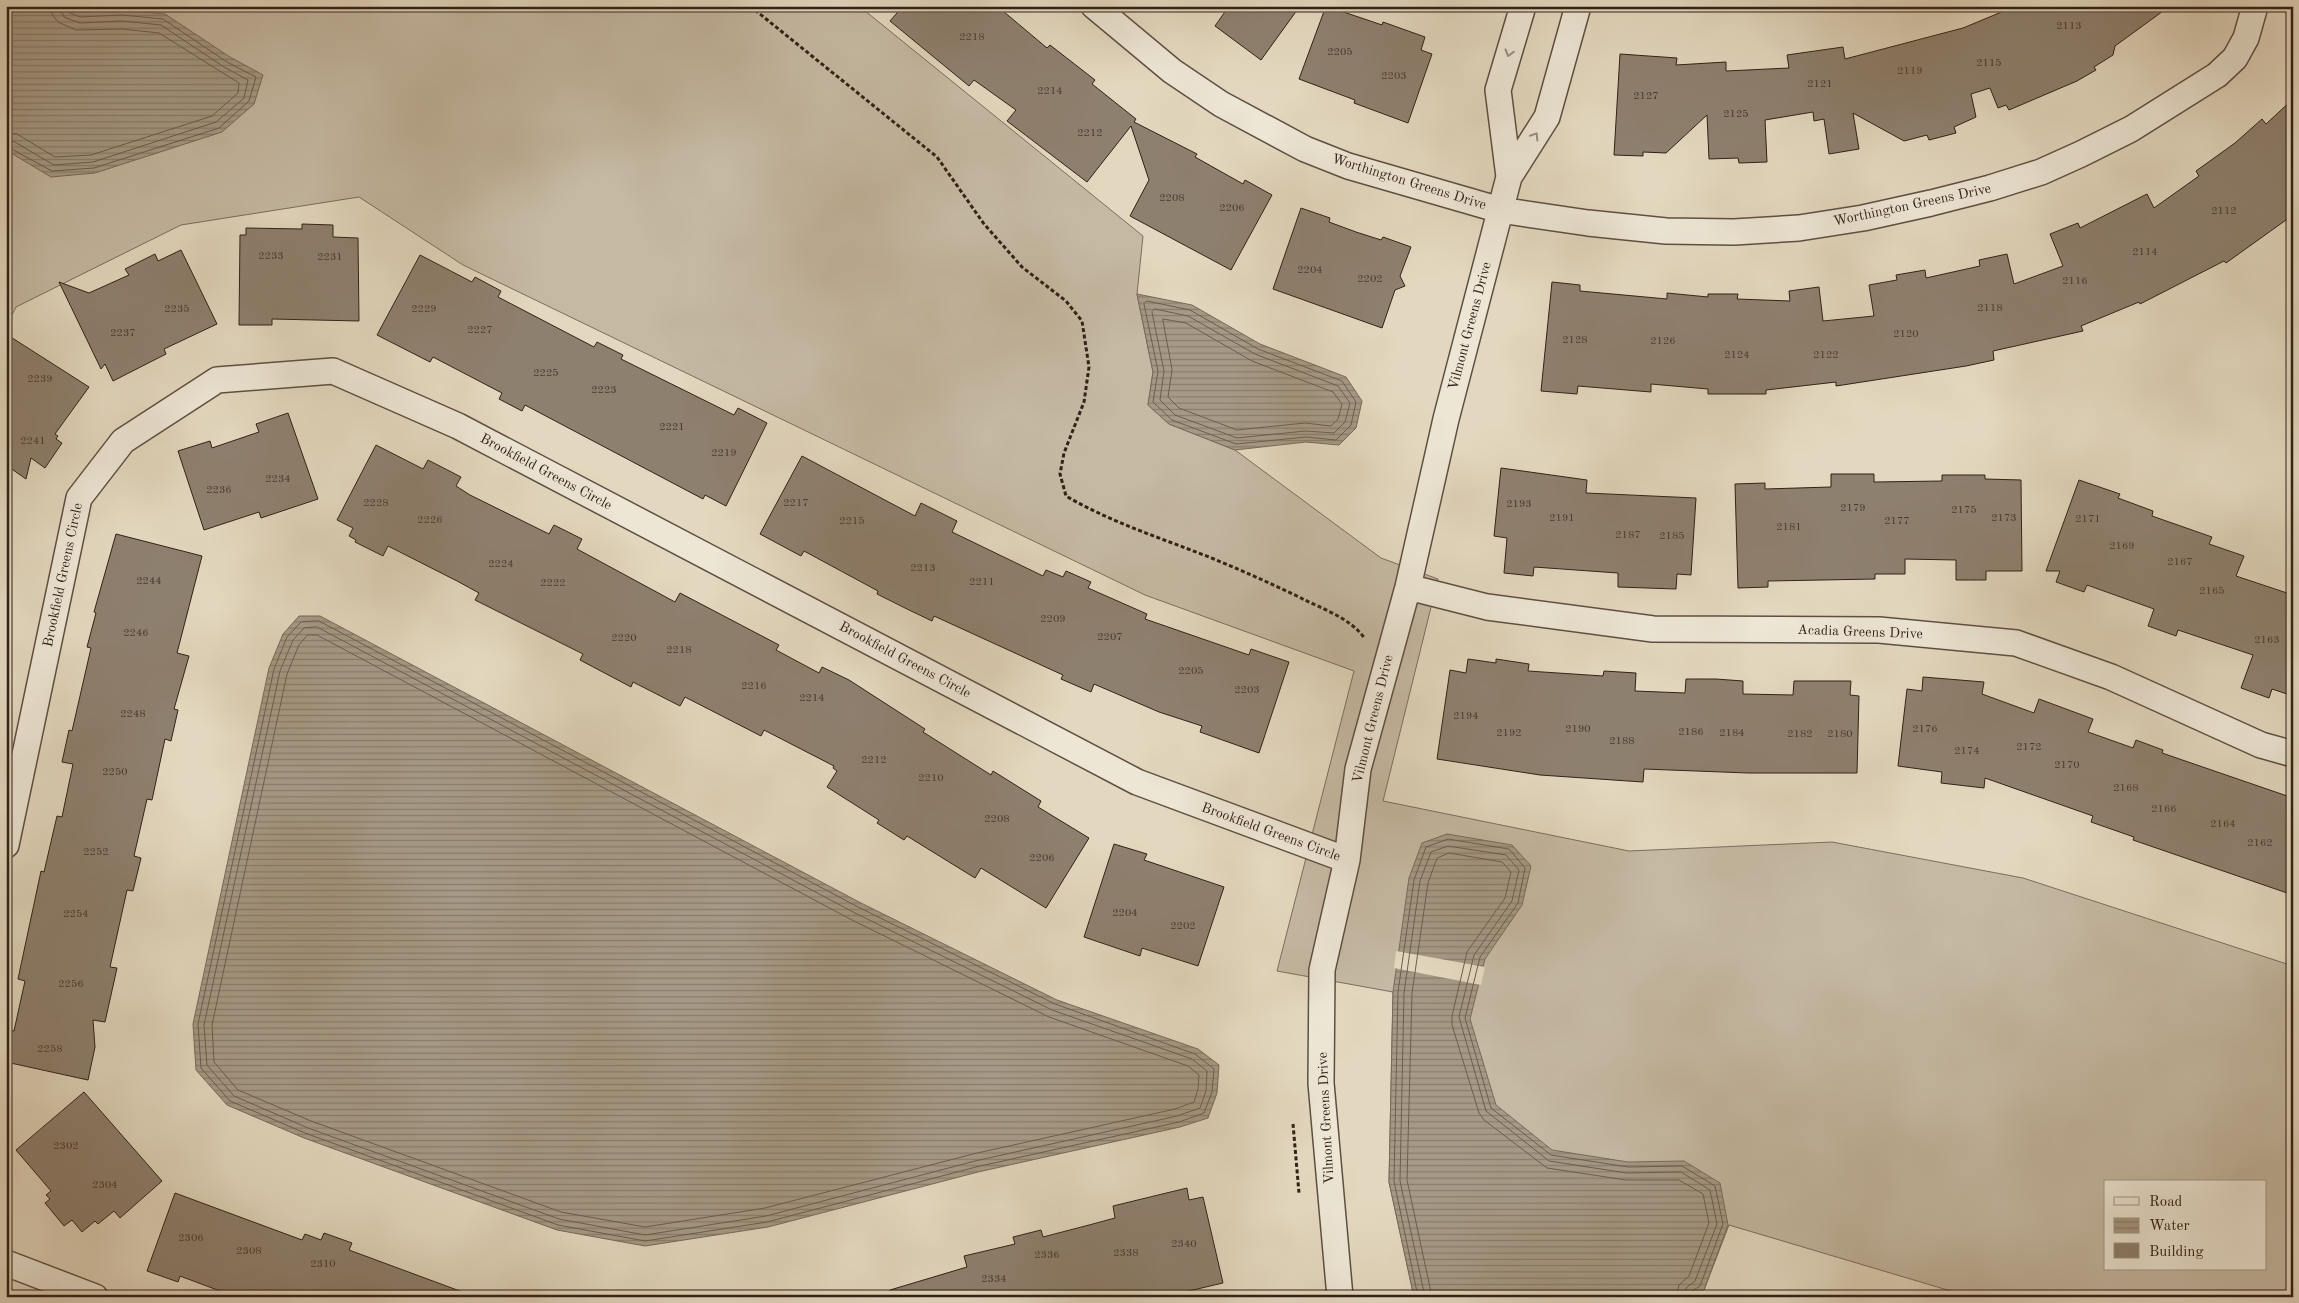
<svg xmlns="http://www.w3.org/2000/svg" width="2299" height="1303" font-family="'Old Standard TT',serif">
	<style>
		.grass { fill: #c5b9a3; stroke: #7b6d5e; fill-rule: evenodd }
		.water { fill: url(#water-rules); stroke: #776a5a }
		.pier { fill: #e3d8bf }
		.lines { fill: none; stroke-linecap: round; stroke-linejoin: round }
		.shore { stroke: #6c5e4f; stroke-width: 1 }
		.building { fill: #8e806f; stroke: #312118 }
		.minor-casing { stroke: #5e4f42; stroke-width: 28 }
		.path { stroke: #312118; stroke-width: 3; stroke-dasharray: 4 2.5; stroke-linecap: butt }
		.minor { stroke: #ede6d5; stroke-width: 25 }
		.oneway { stroke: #988d80 }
		.labels { text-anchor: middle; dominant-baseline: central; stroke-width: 4; stroke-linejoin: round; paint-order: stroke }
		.number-label { font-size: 11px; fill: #48392e }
		.street-label { font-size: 14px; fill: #312118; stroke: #ede6d5 }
	</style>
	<defs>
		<pattern id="water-rules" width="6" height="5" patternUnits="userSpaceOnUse" patternTransform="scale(1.25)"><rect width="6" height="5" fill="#a69a86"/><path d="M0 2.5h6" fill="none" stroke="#887d6d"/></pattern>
	</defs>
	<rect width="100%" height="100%" fill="#e3d8bf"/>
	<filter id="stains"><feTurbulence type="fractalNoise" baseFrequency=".004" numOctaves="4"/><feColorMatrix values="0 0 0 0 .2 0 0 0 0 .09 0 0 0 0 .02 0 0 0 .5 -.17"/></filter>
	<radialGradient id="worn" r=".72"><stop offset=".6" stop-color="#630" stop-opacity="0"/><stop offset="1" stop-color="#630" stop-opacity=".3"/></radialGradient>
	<path class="grass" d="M 6,6 L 859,6 L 1143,236 L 1137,294 L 1153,372 L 1148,405 L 1169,424 L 1235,450 L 1381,558 L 1438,579 L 1383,801 L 1629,851 L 1832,842 L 2023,878 L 2293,966 L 2293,1297 L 1971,1297 L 1729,1225 L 1704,1290 L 1691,1297 L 1414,1297 L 1389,1182 L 1393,992 L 1277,971 L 1354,671 L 1145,595 L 463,265 L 359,197 L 181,225 L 16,307 L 6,327 ZM 2105,1182 L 2265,1182 L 2265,1269 L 2105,1269 Z"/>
	<path class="water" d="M 6,6 L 63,6 L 81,12 L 122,10 L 165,14 L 230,57 L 263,75 L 254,104 L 222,132 L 95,173 L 51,177 L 6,150 Z
		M 1137,294 L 1192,305 L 1260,344 L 1346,377 L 1362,401 L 1356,428 L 1339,445 L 1306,442 L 1235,450 L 1169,424 L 1148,405 L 1153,372 Z
		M 299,616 L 320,616 L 861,903 L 1057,1000 L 1198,1049 L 1219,1065 L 1217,1093 L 1208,1118 L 1180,1127 L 978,1172 L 768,1227 L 645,1246 L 557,1230 L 304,1138 L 227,1105 L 196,1070 L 193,1024 L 269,668 L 283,634 Z
		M 1447,834 L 1512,845 L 1531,866 L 1522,905 L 1485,959 L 1470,1019 L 1496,1105 L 1552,1150 L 1628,1162 L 1684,1161 L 1720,1183 L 1728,1225 L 1704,1290 L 1691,1297 L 1414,1297 L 1389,1182 L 1393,992 L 1409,878 L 1422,843 Z"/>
	<path class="pier" d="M 1396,951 L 1485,967 L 1481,985 L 1394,968 Z"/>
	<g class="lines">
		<path class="shore" d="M 6,132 L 17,134 L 55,157 L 91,155 L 212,116 L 238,93 L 239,83 L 159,33 L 122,29 L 76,30 L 58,22 L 52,14 L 51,6
			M 6,139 L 13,141 L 54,165 L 93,162 L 216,122 L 244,98 L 248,80 L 224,67 L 161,25 L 122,21 L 80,23 L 64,17 L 59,6
			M 6,146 L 52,171 L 94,168 L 219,128 L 249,101 L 256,77 L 227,62 L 163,19 L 122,15 L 80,17 L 68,12 L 65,6
			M 1147,301 L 1190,310 L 1258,349 L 1342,381 L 1356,402 L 1351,425 L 1336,440 L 1306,437 L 1236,444 L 1172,420 L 1153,402 L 1158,371 L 1144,304 Z
			M 1155,309 L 1188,316 L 1255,354 L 1338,386 L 1350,403 L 1345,422 L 1334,433 L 1305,431 L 1237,438 L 1175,415 L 1160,400 L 1164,371 L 1152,312 Z
			M 1163,319 L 1186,323 L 1252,361 L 1333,392 L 1342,404 L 1338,419 L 1331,426 L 1305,423 L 1237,430 L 1179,408 L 1168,397 L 1172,370 Z
			M 319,621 L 858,907 L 1055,1004 L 1195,1054 L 1214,1069 L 1212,1092 L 1204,1113 L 1179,1122 L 976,1167 L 767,1222 L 645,1241 L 558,1225 L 305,1133 L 230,1101 L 201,1068 L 198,1024 L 274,669 L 287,637 L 301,622 Z
			M 317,627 L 855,913 L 1052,1010 L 1192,1059 L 1207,1071 L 1206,1091 L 1200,1108 L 1177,1116 L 975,1161 L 766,1216 L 645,1235 L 559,1219 L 308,1128 L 234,1096 L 207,1065 L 204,1025 L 280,671 L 293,640 L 304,628 Z
			M 308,635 L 317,635 L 852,920 L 1049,1017 L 1188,1066 L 1199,1075 L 1198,1089 L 1194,1102 L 1175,1109 L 973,1154 L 765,1208 L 645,1227 L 561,1212 L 311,1121 L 238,1090 L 214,1062 L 212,1025 L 287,674 L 299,645 Z
			M 1418,1297 L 1394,1181 L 1398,992 L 1414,880 L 1426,847 L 1448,839 L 1509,849 L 1525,868 L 1518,903 L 1480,957 L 1465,1018 L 1491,1108 L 1551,1155 L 1628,1167 L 1682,1166 L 1715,1186 L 1723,1224 L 1700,1286 L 1692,1291 L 1690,1297
			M 1425,1297 L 1400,1181 L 1404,993 L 1420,881 L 1431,852 L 1448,846 L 1506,855 L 1519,870 L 1512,901 L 1474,955 L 1459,1017 L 1486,1111 L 1549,1161 L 1627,1173 L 1681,1172 L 1710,1190 L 1717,1224 L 1695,1281 L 1686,1288 L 1684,1297
			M 1432,1297 L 1407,1180 L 1412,993 L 1428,883 L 1437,858 L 1449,853 L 1502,862 L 1511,872 L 1505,898 L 1467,952 L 1452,1016 L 1452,1025 L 1479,1113 L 1484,1120 L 1547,1168 L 1626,1180 L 1679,1180 L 1703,1194 L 1709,1223 L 1689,1276 L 1679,1285 L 1676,1297"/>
	</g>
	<path class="building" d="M 903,6 L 997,6 L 1047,48 L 1050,45 L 1095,80 L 1092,84 L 1136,119 L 1134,122 L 1197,154 L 1195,157 L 1243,184 L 1245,180 L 1272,195 L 1231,270 L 1130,216 L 1149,180 L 1131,126 L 1087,182 L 1007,121 L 1016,110 L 974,80 L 969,86 L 890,21 Z
		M 1229,6 L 1300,6 L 1261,60 L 1215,26 Z
		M 1326,6 L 1382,25 L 1383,22 L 1425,37 L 1421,50 L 1432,54 L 1408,123 L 1354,103 L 1355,100 L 1299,79 Z
		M 2016,6 L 2170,6 L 2115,46 L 2113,55 L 2094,67 L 2096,70 L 2077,81 L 2009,110 L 2006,105 L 1998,108 L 1990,88 L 1971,94 L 1976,117 L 1954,127 L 1956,133 L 1929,140 L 1927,135 L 1904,141 L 1853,113 L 1859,149 L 1829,154 L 1824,119 L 1814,121 L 1813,112 L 1765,120 L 1767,162 L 1739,163 L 1738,158 L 1709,159 L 1707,115 L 1666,153 L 1643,152 L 1643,156 L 1614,155 L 1620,54 L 1677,58 L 1676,65 L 1726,62 L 1726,71 L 1789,68 L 1787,55 L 1843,47 L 1845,59 L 1963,28 Z
		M 2293,99 L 2293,215 L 2226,263 L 2224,261 L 2140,304 L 2139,302 L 2081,326 L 2083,331 L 1993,351 L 1994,360 L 1966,366 L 1836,386 L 1836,382 L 1766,390 L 1766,394 L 1708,394 L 1708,389 L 1651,384 L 1651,392 L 1578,386 L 1577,394 L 1541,391 L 1552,282 L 1580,285 L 1580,291 L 1667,299 L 1667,293 L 1708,297 L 1708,294 L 1738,294 L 1737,299 L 1790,301 L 1789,291 L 1819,287 L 1823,321 L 1874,316 L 1869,285 L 1897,280 L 1896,275 L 1925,270 L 1926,278 L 1980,266 L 1979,260 L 2007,254 L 2014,284 L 2063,266 L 2050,234 L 2078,223 L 2080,228 L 2147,194 L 2154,208 L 2199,176 L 2196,171 L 2235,143 L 2262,119 L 2266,124 Z
		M 1301,208 L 1330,218 L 1329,222 L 1356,232 L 1381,240 L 1383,237 L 1411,247 L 1400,276 L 1405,286 L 1395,290 L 1382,328 L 1273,289 Z
		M 302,224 L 333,225 L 333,237 L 358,238 L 359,321 L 272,319 L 272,325 L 239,325 L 240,235 L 246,235 L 246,228 L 302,229 Z
		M 181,250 L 217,324 L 164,349 L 166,354 L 113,381 L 105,364 L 101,369 L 59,282 L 89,293 L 129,275 L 125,269 L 155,254 L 158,261 Z
		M 420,255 L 472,282 L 475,277 L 501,291 L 498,297 L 594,347 L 597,342 L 623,355 L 621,359 L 734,415 L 738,408 L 767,423 L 726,506 L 705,495 L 703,499 L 525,405 L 522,411 L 499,399 L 502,393 L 433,357 L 430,362 L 377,335 Z
		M 6,334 L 89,387 L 55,434 L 58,436 L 56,439 L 62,443 L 45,468 L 31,458 L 26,479 L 6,465 Z
		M 288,413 L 318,499 L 261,518 L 259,512 L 204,530 L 178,451 L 210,441 L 212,448 L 259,432 L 256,424 Z
		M 376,445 L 423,469 L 428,460 L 461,477 L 456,486 L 470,495 L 549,534 L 554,525 L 582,539 L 577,549 L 675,602 L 680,593 L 779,645 L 776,650 L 819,673 L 822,667 L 849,680 L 925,729 L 923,732 L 991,775 L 993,771 L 1041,801 L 1038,807 L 1089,838 L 1046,908 L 981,868 L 975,878 L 907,836 L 904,840 L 877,823 L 879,820 L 827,787 L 837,771 L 833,768 L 834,766 L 764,730 L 761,736 L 685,697 L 680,706 L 633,682 L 631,687 L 580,660 L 583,654 L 475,600 L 479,593 L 459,582 L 388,546 L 383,556 L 355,542 L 356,540 L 349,536 L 353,528 L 337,520 Z
		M 802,456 L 915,516 L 921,503 L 957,521 L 952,532 L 1043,576 L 1046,570 L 1063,577 L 1066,571 L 1091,582 L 1088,588 L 1147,614 L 1145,619 L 1249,655 L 1251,649 L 1289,662 L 1259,753 L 1200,732 L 1202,726 L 1159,712 L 1094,684 L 1091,692 L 1061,679 L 1063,675 L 934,616 L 932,621 L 909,610 L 877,594 L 878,591 L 804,551 L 801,556 L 760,534 Z
		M 1501,468 L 1587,480 L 1586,493 L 1696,498 L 1691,575 L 1677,574 L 1676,589 L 1618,587 L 1618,573 L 1534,567 L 1533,576 L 1504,573 L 1507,538 L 1494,536 Z
		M 1831,474 L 1874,474 L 1874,482 L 1942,481 L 1942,475 L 1985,475 L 1985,479 L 2021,480 L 2022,571 L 1986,571 L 1986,580 L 1956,580 L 1956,560 L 1905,559 L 1905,574 L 1875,574 L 1875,579 L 1768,581 L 1768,587 L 1738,588 L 1735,484 L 1765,483 L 1765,489 L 1831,487 Z
		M 2079,480 L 2120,494 L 2118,498 L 2153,511 L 2152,516 L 2212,537 L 2209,544 L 2244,556 L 2236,576 L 2293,595 L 2293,696 L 2272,689 L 2269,698 L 2241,688 L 2253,655 L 2178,630 L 2176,636 L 2148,626 L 2154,609 L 2087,585 L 2084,592 L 2056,582 L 2060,571 L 2046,571 Z
		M 116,534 L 202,556 L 177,653 L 189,656 L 174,709 L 178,710 L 171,741 L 165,739 L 152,800 L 147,799 L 134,856 L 141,858 L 133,891 L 127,890 L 110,967 L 117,968 L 105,1022 L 93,1020 L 95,1047 L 88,1080 L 6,1062 L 6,1029 L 14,1031 L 25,981 L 18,979 L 41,871 L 44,872 L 57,816 L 62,817 L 73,764 L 62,762 L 69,730 L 72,731 L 91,648 L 87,647 L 96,613 L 94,612 Z
		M 1468,659 L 1496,663 L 1496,659 L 1529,664 L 1528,671 L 1603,676 L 1604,671 L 1636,673 L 1635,691 L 1685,693 L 1686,679 L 1716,679 L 1743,681 L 1743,694 L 1793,695 L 1794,681 L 1851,681 L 1850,695 L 1859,696 L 1857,773 L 1748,773 L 1644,769 L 1643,782 L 1540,775 L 1437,759 L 1450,670 L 1466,673 Z
		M 1923,677 L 1984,682 L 1982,694 L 2034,713 L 2039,699 L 2093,719 L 2088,732 L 2133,748 L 2136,740 L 2163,750 L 2162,753 L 2293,798 L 2293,895 L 2133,840 L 2134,837 L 2091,822 L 2093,816 L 1985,778 L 1984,788 L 1941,783 L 1942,772 L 1898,766 L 1907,689 L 1922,691 Z
		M 1114,844 L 1147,854 L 1144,860 L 1224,887 L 1198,966 L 1142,948 L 1140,956 L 1084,937 Z
		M 84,1092 L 162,1181 L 120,1218 L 114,1211 L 98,1224 L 95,1221 L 82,1232 L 72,1220 L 64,1226 L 45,1203 L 50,1199 L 46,1195 L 51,1191 L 16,1150 Z
		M 1187,1188 L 1189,1200 L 1203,1197 L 1223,1283 L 1163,1297 L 891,1297 L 890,1290 L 967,1267 L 964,1256 L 1015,1244 L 1013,1237 L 1041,1230 L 1043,1237 L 1089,1225 L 1115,1218 L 1113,1206 Z
		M 175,1193 L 302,1240 L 305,1234 L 321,1240 L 324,1233 L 352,1243 L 349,1250 L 468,1294 L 467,1297 L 236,1297 L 180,1276 L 178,1282 L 147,1271 Z"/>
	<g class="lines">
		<defs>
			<path id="minor" d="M 1094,6 L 1172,71 L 1221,104 L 1305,149 L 1348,166 L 1500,210 L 1588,223 L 1666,231 L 1734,232 L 1799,228 L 1863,218 L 1931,203 L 1990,188 L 2041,172 L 2081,154 L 2131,129 L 2217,75 L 2235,58 L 2246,38 L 2255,6
				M 1509,177 L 1498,90 L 1523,6
				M 1408,587 L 1487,607 L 1653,629 L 1879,630 L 2016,643 L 2111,677 L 2261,745 L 2293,754
				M 6,845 L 79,498 L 123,441 L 217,380 L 333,371 L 458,426 L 1137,782 L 1347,860
				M 6,1263 L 95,1297
				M 1340,1297 L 1321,1083 L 1322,970 L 1347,860 L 1358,769 L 1408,587 L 1446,419 L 1509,177 L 1547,117 L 1578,6"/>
		</defs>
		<use href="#minor" class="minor-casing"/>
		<path class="path" d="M 750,6 L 937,157 L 984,224 L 1022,267 L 1066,301 L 1082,321 L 1089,367 L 1084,402 L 1064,453 L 1060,474 L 1066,496 C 1112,523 1164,539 1214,559 C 1243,571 1272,584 1301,598 C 1322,609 1351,618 1365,639
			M 1293,1124 L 1299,1193"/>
		<use href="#minor" class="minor"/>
	</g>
	<defs><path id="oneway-chevron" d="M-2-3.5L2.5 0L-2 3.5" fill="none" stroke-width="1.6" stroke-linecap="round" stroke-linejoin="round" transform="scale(1.25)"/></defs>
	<g class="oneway">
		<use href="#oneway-chevron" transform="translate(1509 53) rotate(106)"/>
		<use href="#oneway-chevron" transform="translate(1535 136) rotate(-57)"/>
	</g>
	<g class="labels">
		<g class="number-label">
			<text x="2069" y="26">2113</text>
			<text x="972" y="37">2218</text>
			<text x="1340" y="52">2205</text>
			<text x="1989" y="63">2115</text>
			<text x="1910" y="71">2119</text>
			<text x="1394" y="76">2203</text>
			<text x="1820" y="84">2121</text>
			<text x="1050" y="91">2214</text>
			<text x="1646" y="96">2127</text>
			<text x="1736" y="114">2125</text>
			<text x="1090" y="133">2212</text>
			<text x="1172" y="198">2208</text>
			<text x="1232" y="208">2206</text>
			<text x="2224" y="211">2112</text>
			<text x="2145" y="252">2114</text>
			<text x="271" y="256">2233</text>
			<text x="330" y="257">2231</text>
			<text x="1310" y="270">2204</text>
			<text x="1370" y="279">2202</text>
			<text x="2075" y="281">2116</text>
			<text x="1990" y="308">2118</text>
			<text x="177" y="309">2235</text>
			<text x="424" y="309">2229</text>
			<text x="480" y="330">2227</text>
			<text x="123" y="333">2237</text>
			<text x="1906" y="334">2120</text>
			<text x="1575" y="340">2128</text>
			<text x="1663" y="341">2126</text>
			<text x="1737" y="355">2124</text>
			<text x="1826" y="355">2122</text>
			<text x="546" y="373">2225</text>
			<text x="40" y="379">2239</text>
			<text x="604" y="390">2223</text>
			<text x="672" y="427">2221</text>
			<text x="33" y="441">2241</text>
			<text x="724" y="453">2219</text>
			<text x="278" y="479">2234</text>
			<text x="219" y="490">2236</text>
			<text x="376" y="503">2228</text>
			<text x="796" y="503">2217</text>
			<text x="1519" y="504">2193</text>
			<text x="1853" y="508">2179</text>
			<text x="1964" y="510">2175</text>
			<text x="1562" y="518">2191</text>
			<text x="2004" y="518">2173</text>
			<text x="2088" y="519">2171</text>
			<text x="430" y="520">2226</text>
			<text x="852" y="521">2215</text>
			<text x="1897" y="521">2177</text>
			<text x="1789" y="527">2181</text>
			<text x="1628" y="535">2187</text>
			<text x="1672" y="536">2185</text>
			<text x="2122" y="546">2169</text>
			<text x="2180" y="562">2167</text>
			<text x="501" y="564">2224</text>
			<text x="923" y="568">2213</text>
			<text x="149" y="581">2244</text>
			<text x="982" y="582">2211</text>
			<text x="553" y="583">2222</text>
			<text x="2212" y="591">2165</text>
			<text x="1053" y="619">2209</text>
			<text x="136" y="633">2246</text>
			<text x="1110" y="637">2207</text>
			<text x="624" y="638">2220</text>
			<text x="2267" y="640">2163</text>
			<text x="679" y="650">2218</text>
			<text x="1191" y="671">2205</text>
			<text x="754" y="686">2216</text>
			<text x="1247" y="690">2203</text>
			<text x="812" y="698">2214</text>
			<text x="133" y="714">2248</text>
			<text x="1466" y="716">2194</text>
			<text x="1578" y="729">2190</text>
			<text x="1925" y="729">2176</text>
			<text x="1691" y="732">2186</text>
			<text x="1509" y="733">2192</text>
			<text x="1732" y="733">2184</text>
			<text x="1800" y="734">2182</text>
			<text x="1840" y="734">2180</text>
			<text x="1622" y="741">2188</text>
			<text x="2029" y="747">2172</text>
			<text x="1967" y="751">2174</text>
			<text x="874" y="760">2212</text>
			<text x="2067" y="765">2170</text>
			<text x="115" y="772">2250</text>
			<text x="931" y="778">2210</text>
			<text x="2126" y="788">2168</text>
			<text x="2164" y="809">2166</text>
			<text x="997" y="819">2208</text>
			<text x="2223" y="824">2164</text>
			<text x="2260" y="843">2162</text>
			<text x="96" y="852">2252</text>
			<text x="1042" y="858">2206</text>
			<text x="1125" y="913">2204</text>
			<text x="76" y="914">2254</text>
			<text x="1183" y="926">2202</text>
			<text x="71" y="984">2256</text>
			<text x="50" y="1049">2258</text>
			<text x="66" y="1146">2302</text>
			<text x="105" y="1185">2304</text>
			<text x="191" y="1238">2306</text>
			<text x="1184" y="1244">2340</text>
			<text x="249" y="1251">2308</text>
			<text x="1126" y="1253">2338</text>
			<text x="1047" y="1255">2336</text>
			<text x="323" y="1264">2310</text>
			<text x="994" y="1279">2334</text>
		</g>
		<g class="street-label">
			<text transform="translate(1409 182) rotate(17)">Worthington Greens Drive</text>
			<text transform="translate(1912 205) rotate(-12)">Worthington Greens Drive</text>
			<text transform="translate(1470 326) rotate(-75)">Vilmont Greens Drive</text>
			<text transform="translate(546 472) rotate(28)">Brookfield Greens Circle</text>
			<text transform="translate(63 575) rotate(-78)">Brookfield Greens Circle</text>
			<text transform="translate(1860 632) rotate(2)">Acadia Greens Drive</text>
			<text transform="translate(905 660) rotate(28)">Brookfield Greens Circle</text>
			<text transform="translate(1373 719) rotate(-76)">Vilmont Greens Drive</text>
			<text transform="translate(1271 832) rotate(20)">Brookfield Greens Circle</text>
			<text transform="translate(1326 1118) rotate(-93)">Vilmont Greens Drive</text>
		</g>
	</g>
	<rect width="2299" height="1303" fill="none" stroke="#e3d8bf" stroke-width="25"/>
	<rect x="8" y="8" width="2284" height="1288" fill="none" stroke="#312118" stroke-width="2.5"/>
	<rect x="12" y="12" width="2274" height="1278" fill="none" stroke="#312118"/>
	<rect x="2104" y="1180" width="162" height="90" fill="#ede6d5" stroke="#a29789"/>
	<rect x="2114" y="1197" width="25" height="8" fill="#ede6d5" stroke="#a29789"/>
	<text x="2149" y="1206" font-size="15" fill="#312118">Road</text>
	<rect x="2114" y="1218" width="25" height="15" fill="url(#water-rules)" stroke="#a29789"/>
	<text x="2149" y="1230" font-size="15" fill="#312118">Water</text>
	<rect x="2114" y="1243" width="25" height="15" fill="#8e806f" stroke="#a29789"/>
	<text x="2149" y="1256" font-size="15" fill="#312118">Building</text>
	<rect width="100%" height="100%" filter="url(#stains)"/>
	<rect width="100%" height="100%" fill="url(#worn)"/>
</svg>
